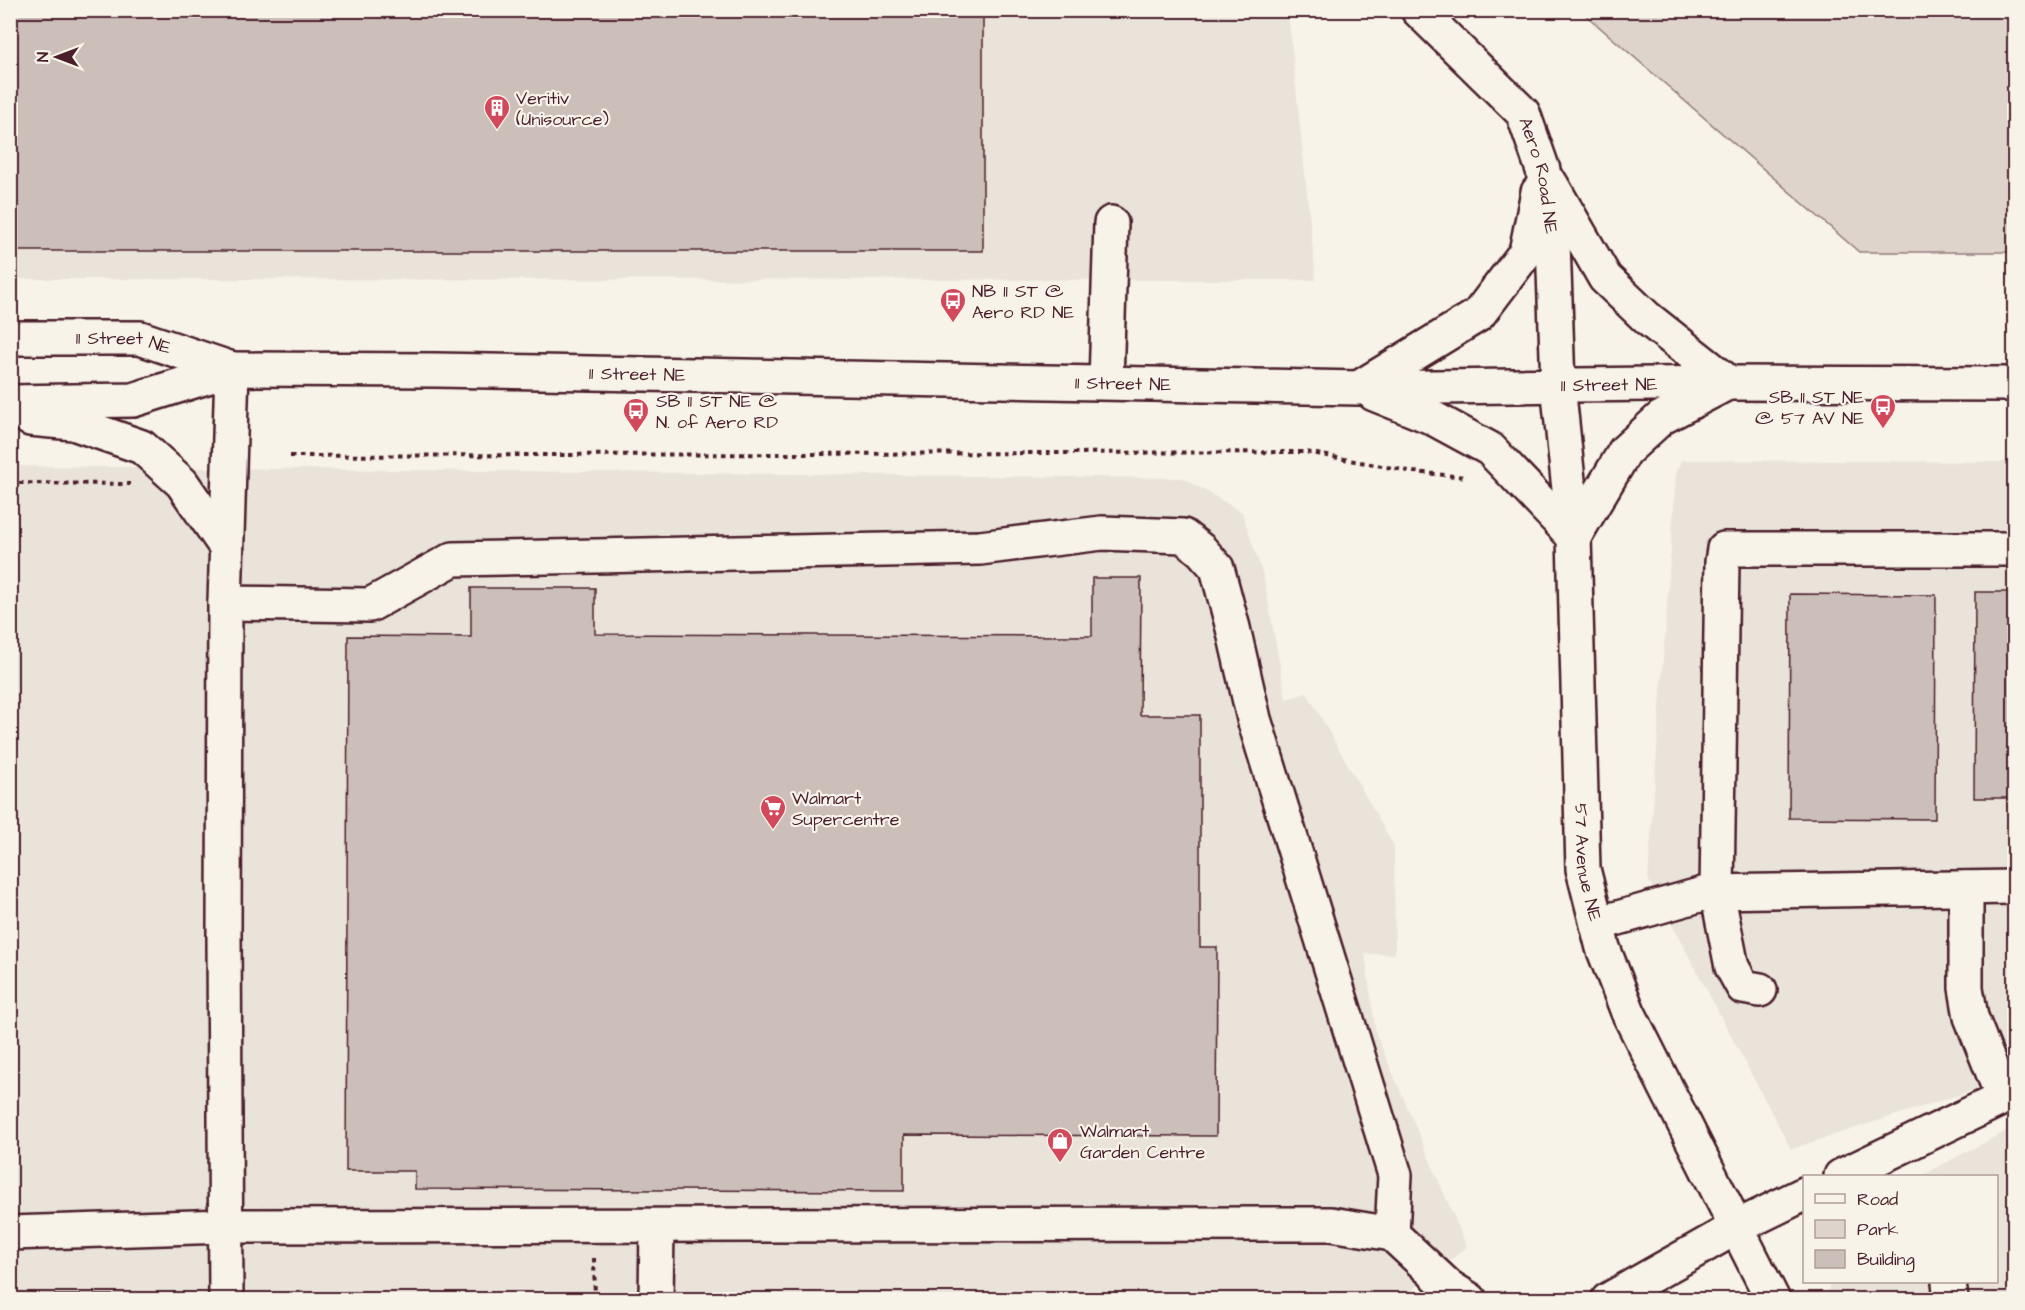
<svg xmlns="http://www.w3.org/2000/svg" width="2025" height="1310" font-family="'Architects Daughter',sans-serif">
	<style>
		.built { fill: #eae3da }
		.green { fill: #ded4cc; stroke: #947a7c; stroke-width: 1.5 }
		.building { fill: #ccbfb9; stroke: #4a1f2b; stroke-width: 1.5 }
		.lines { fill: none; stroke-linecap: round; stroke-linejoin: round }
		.minor-casing { stroke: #4a1f2b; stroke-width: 38 }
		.path { stroke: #4a1f2b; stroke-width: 4; stroke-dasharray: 4.5 4.5; stroke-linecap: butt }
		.minor { stroke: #f7f3e8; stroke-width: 33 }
		.labels { text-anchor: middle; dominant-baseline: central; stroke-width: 4.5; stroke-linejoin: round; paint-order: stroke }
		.poi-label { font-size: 18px; fill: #4a1f2b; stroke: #f7f3e8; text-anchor: start }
		.street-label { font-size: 18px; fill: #4a1f2b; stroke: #f7f3e8 }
	</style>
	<rect width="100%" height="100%" fill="#f7f3e8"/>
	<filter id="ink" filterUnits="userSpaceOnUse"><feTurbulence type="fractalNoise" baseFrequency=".0167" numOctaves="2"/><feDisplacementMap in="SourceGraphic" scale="12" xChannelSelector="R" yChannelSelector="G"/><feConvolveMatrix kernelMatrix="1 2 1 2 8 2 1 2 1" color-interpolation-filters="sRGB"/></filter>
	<g filter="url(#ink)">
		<path class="built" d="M 11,11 L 1288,11 L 1316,280 L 11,279 Z
			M 1681,460 L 2014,462 L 2014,1077 L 1791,1149 L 1648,879 L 1676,474 Z
			M 11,466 L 1183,478 L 1242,512 L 1264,579 L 1286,699 L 1307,693 L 1394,846 L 1395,954 L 1365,954 L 1376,1034 L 1467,1247 L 1401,1299 L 11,1300 Z
			M 2014,1129 L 2014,1299 L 1829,1300 L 1827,1297 L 1830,1282 L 1996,1282 L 1996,1176 L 1921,1176 L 2008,1130 Z"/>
		<path class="green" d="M 1581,11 L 2014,11 L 2014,252 L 1859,252 Z"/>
		<path class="building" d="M 10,10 L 983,10 L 983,251 L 10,251 Z
			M 1092,578 L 1141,578 L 1140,715 L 1200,715 L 1200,947 L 1217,947 L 1216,1136 L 904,1135 L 904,1191 L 415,1189 L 415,1171 L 346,1171 L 348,636 L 471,637 L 471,588 L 595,588 L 595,634 L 1092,636 Z
			M 1975,592 L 2014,592 L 2014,798 L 1974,798 Z
			M 1790,594 L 1936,595 L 1935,819 L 1789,818 Z
			M 12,1295 L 135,1295 L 135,1300 L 12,1300 Z"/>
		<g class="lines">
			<defs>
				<g id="minor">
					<path id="s1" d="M 1418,10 L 1523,113 L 1543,170 L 1553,242 L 1558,385 L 1574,537 L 1583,869 L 1603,948 L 1628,1012 L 1773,1300"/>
					<path d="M 1551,184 L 1605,278 L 1647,318 L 1729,383"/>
					<path id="s2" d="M 10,338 L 140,338 L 232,369"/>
					<path d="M 1106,382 L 1111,223"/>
					<path d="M 1360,387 L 1478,315 L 1526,252 L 1538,192"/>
					<path d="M 1374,394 L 1431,417 L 1490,449 L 1574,537"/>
					<path id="s3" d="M 10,402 L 133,400 L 232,369 L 436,370 L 1359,388 L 1729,383 L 2014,384"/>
					<path d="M 30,419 L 73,423 L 142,447 L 182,483 L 226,547"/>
					<path d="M 1574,537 L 1625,451 L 1661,418 L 1722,386"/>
					<path d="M 225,603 L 370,605 L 453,559 L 980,548 L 1102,533 L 1183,536 L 1201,550 L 1217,568 L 1233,628 L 1254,719 L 1395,1175 L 1392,1234"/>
					<path d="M 1966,888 L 1966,988 L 1971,1017 L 2003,1098"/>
					<path d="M 1597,924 L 1710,892 L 2014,887"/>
					<path d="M 1760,990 L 1743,987 L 1732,967 L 1717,892 L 1722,562 L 1724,549 L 2014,549"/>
					<path d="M 1841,1176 L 2003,1098 L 2014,1094"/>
					<path d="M 10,1233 L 226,1226 L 1331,1224 L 1392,1234 L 1449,1287 L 1470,1300"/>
					<path d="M 1949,1282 L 1951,1300"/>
					<path d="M 226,1300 L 224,935 L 225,603 L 232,369"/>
					<path d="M 656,1300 L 657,1226"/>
					<path d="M 1608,1300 L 1737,1227 L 1804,1194"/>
				</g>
			</defs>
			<use href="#minor" class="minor-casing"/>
			<path class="path" d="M 290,456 L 1306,452 L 1414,472 L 1465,477
				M 10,483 L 130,484
				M 594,1258 L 595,1300"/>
			<use href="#minor" class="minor"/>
		</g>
	</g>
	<defs>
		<symbol id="building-pin" viewBox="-11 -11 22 30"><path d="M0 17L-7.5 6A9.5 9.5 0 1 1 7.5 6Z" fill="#d1495b" stroke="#f7f3e8"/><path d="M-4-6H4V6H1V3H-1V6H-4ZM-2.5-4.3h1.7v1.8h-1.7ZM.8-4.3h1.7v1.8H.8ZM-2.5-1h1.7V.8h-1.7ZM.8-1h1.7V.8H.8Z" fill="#fff"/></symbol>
		<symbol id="bus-pin" viewBox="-11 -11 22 30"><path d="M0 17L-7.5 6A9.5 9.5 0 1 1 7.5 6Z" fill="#d1495b" stroke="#f7f3e8"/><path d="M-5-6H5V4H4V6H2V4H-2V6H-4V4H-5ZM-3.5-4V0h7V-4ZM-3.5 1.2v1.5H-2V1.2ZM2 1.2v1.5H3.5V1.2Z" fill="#fff"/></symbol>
		<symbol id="supermarket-pin" viewBox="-11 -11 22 30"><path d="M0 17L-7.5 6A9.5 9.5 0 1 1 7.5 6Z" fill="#d1495b" stroke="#f7f3e8"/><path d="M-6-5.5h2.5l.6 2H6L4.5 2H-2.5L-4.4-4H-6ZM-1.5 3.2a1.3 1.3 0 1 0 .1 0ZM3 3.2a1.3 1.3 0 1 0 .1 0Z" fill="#fff"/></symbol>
		<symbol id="shop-pin" viewBox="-11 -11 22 30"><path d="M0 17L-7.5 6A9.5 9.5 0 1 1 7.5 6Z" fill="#d1495b" stroke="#f7f3e8"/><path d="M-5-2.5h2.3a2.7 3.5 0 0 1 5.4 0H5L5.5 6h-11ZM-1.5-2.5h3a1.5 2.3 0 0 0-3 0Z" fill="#fff"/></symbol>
	</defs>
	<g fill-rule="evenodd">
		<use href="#building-pin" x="482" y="93" width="30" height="40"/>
		<use href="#bus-pin" x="938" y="286" width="30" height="40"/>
		<use href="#bus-pin" x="1868" y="392" width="30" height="40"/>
		<use href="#bus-pin" x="621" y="396" width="30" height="40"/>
		<use href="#supermarket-pin" x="758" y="793" width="30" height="40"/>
		<use href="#shop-pin" x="1045" y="1126" width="30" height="40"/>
	</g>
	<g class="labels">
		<g class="poi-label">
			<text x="516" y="98">Veritiv<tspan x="516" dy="21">(Unisource)</tspan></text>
			<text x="972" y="291">NB 11 ST @<tspan x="972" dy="21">Aero RD NE</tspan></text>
			<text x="1864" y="397" text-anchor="end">SB 11 ST NE<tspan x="1864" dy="21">@ 57 AV NE</tspan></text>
			<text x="656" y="401">SB 11 ST NE @<tspan x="656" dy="21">N. of Aero RD</tspan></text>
			<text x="792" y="798">Walmart<tspan x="792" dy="21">Supercentre</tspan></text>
			<text x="1080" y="1131">Walmart<tspan x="1080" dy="21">Garden Centre</tspan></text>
		</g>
		<g class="street-label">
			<text stroke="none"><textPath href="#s1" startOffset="212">Aero Road NE</textPath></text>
			<text stroke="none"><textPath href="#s2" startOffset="114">11 Street NE</textPath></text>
			<text stroke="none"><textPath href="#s3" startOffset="632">11 Street NE</textPath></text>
			<text stroke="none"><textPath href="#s3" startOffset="1118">11 Street NE</textPath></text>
			<text stroke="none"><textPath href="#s3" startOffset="1604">11 Street NE</textPath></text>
			<text stroke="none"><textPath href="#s1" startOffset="902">57 Avenue NE</textPath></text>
		</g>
	</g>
	<rect width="2025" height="1310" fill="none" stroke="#f7f3e8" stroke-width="36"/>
	<rect x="18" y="18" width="1989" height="1274" fill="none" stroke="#4a1f2b" stroke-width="2" filter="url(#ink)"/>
	<rect x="1803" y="1175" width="195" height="108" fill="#f7f3e8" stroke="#b29e9c" stroke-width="1.5"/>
	<rect x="1815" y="1194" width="30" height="9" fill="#f7f3e8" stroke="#b29e9c" stroke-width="1.5"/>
	<text x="1857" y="1205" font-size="18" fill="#4a1f2b">Road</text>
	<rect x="1815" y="1220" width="30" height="18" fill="#ded4cc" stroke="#b29e9c" stroke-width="1.5"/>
	<text x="1857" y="1235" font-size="18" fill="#4a1f2b">Park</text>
	<rect x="1815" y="1250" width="30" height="18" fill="#ccbfb9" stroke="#b29e9c" stroke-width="1.5"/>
	<text x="1857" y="1265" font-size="18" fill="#4a1f2b">Building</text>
	<g transform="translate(57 57) rotate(270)" stroke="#f7f3e8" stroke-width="4.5" paint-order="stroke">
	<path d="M0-4.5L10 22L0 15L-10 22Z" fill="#4a1f2b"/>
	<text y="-9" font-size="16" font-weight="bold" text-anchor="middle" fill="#4a1f2b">N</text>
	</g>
</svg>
